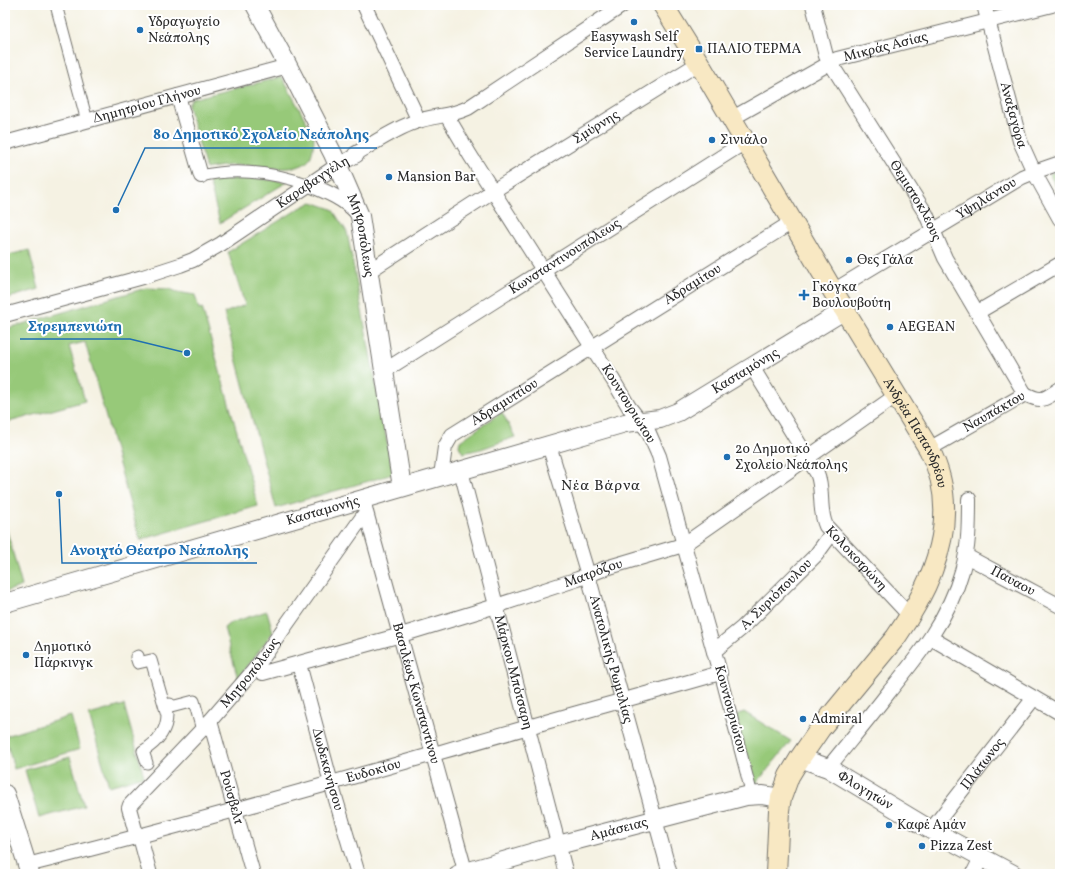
<svg xmlns="http://www.w3.org/2000/svg" width="1065" height="879" font-family="Vollkorn,serif">
	<style>
		.green { fill: #97c979; stroke: #617a52 }
		.lines { fill: none; stroke-linecap: round; stroke-linejoin: round }
		.pedestrian-casing { stroke: #72716b; stroke-width: 13 }
		.minor-casing { stroke: #72716b; stroke-width: 16 }
		.tertiary-casing { stroke: #72716b; stroke-width: 20 }
		.secondary-casing { stroke: #72716b; stroke-width: 22 }
		.pedestrian { stroke: #fff; stroke-width: 11 }
		.minor { stroke: #fff; stroke-width: 14 }
		.tertiary { stroke: #fff; stroke-width: 18 }
		.secondary { stroke: #f8e8c3; stroke-width: 20 }
		.poi-dot { fill: #1f6fb2; stroke: #fff; stroke-width: 1.5 }
		.labels { text-anchor: middle; dominant-baseline: central; stroke-width: 4; stroke-linejoin: round; paint-order: stroke }
		.poi-label { font-size: 14px; fill: #2b2b2b; stroke: #fff; text-anchor: start }
		.street-label { font-size: 14px; fill: #2b2b2b; stroke: #fff }
		.neighbourhood-label { font-size: 15px; letter-spacing: 1px; fill: #2b2b2b; stroke: #fff }
		.leader { fill: none; stroke: #1f6fb2; stroke-width: 1.5 }
		.callout-dot { fill: #1f6fb2; stroke: #fff; stroke-width: 1.5 }
		.callout-label { font-size: 15px; text-anchor: middle; font-weight: bold; fill: #1f6fb2; stroke: #fff; stroke-width: 4; stroke-linejoin: round; paint-order: stroke }
	</style>
	<rect width="100%" height="100%" fill="#fff"/>
	<filter id="ink" filterUnits="userSpaceOnUse"><feTurbulence type="fractalNoise" baseFrequency=".025" numOctaves="2"/><feDisplacementMap in="SourceGraphic" scale="8" xChannelSelector="R" yChannelSelector="G"/><feConvolveMatrix kernelMatrix="1 2 1 2 8 2 1 2 1" color-interpolation-filters="sRGB"/></filter>
	<filter id="wash" filterUnits="userSpaceOnUse"><feTurbulence type="fractalNoise" baseFrequency=".012" numOctaves="4" result="noise"/><feDisplacementMap in="SourceGraphic" scale="16" xChannelSelector="R" yChannelSelector="G"/><feGaussianBlur stdDeviation="0.9" result="paint"/><feColorMatrix in="noise" values="0 0 0 0 0 0 0 0 0 0 0 0 0 0 0 0 0 1.4 0 .05"/><feComposite in="paint" operator="in"/></filter>
	<g filter="url(#wash)">
		<rect width="100%" height="100%" fill="#f5f2e3"/>
		<path class="green" d="M 282,77 L 314,136 C 314,144 313,153 309,160 C 297,175 257,165 240,165 C 228,165 217,167 206,169 L 188,105 L 192,99 Z
			M 1060,171 L 1060,193 L 1049,174 Z
			M 228,178 L 253,178 L 287,182 L 220,223 L 209,181 Z
			M 312,202 L 332,209 L 347,232 L 393,474 L 276,508 L 224,313 L 245,305 L 228,252 L 300,208 Z
			M 29,250 L 39,289 L 5,299 L 5,256 Z
			M 146,288 L 170,289 L 177,292 L 195,295 L 199,309 L 202,308 L 258,506 L 140,540 L 85,342 L 69,346 L 85,401 L 5,423 L 5,329 Z
			M 502,412 L 515,437 L 481,449 L 463,453 L 459,446 L 460,441 Z
			M 5,524 L 22,586 L 5,592 Z
			M 267,611 L 273,632 L 238,679 L 224,628 L 230,623 Z
			M 124,705 L 144,776 L 109,786 L 89,715 Z
			M 744,712 L 791,741 L 755,785 L 736,715 Z
			M 71,716 L 80,749 L 14,769 L 5,736 Z
			M 70,757 L 84,806 L 39,818 L 25,770 Z"/>
	</g>
	<g filter="url(#ink)">
		<g class="lines">
			<defs>
				<path id="pedestrian" d="M 56,5 L 87,121
					M 201,176 C 237,167 275,173 310,185
					M 138,656 L 136,657 L 138,663 L 151,660 L 167,715 C 167,731 156,743 143,751 L 147,763
					M 720,673 L 752,795
					M 170,704 L 171,707 L 194,701 L 202,730"/>
				<g id="minor">
					<path d="M 364,5 L 419,121"/>
					<path id="s1" d="M 813,5 L 826,56 L 926,214 L 945,258 L 1025,394"/>
					<path id="s2" d="M 984,5 L 1020,141 L 1034,172 L 1060,219"/>
					<path d="M 178,96 L 201,176"/>
					<path id="s3" d="M 731,119 L 837,59 L 1052,5"/>
					<path id="s4" d="M 5,143 L 288,66"/>
					<path d="M 310,185 C 327,192 344,199 357,213"/>
					<path id="s5" d="M 369,271 L 493,191 L 699,63"/>
					<path id="s6" d="M 833,291 L 1022,177 L 1034,172 L 1060,163"/>
					<path d="M 978,312 L 1060,264"/>
					<path id="s7" d="M 5,315 L 143,277 L 180,265 L 193,260 L 221,244 L 338,165 L 357,155 L 355,154 C 373,144 396,128 415,122 C 434,115 449,117 468,108 L 623,5"/>
					<path id="s8" d="M 752,367 L 817,473 C 824,489 818,509 826,526 L 910,616"/>
					<path id="s9" d="M 384,371 L 745,142"/>
					<path d="M 1025,394 C 1043,403 1044,399 1060,389"/>
					<path id="s10" d="M 549,445 L 588,575 L 670,874"/>
					<path id="s11" d="M 929,449 L 1025,394"/>
					<path id="s12" d="M 461,471 L 566,874"/>
					<path id="s13" d="M 441,476 L 445,447 L 452,435 L 792,222"/>
					<path id="s14" d="M 366,512 L 466,874"/>
					<path id="s15" d="M 966,556 L 1060,606"/>
					<path d="M 931,638 L 1060,713"/>
					<path id="s16" d="M 714,651 L 742,628 L 816,555 L 832,533"/>
					<path id="s17" d="M 299,664 L 331,783 L 358,874"/>
					<path id="s18" d="M 255,669 L 263,673 L 401,635 L 496,606 L 578,579 L 606,568 L 683,545 L 897,395"/>
					<path id="s19" d="M 210,721 L 253,874"/>
					<path d="M 828,768 C 848,743 869,718 889,692 C 919,655 949,618 962,571 C 969,548 969,523 969,499"/>
					<path id="s20" d="M 931,830 L 1034,698"/>
					<path id="s21" d="M 137,837 L 129,808 L 130,805 L 210,721 L 255,669 L 366,512 L 363,498"/>
					<path d="M 140,837 L 150,874"/>
					<path id="s22" d="M 27,865 C 194,823 359,775 525,728 C 590,709 655,692 720,673 L 659,456 L 648,431 L 629,407 L 613,380 L 470,155 L 447,116"/>
					<path d="M 973,874 L 981,858"/>
				</g>
				<g id="tertiary">
					<path id="s23" d="M 255,5 L 288,66 L 333,154 L 360,216 L 402,487"/>
					<path id="s24" d="M 5,603 L 625,423 L 660,419 L 678,412 L 845,310"/>
					<path id="s25" d="M 800,758 L 828,768 L 931,830 L 1013,874"/>
					<path d="M 5,794 L 30,874"/>
					<path id="s26" d="M 459,874 L 558,845 L 746,796 L 762,795 L 781,798"/>
				</g>
				<g id="secondary">
					<path id="s27" d="M 663,5 L 699,63 L 833,291 L 929,449 C 963,514 935,581 896,637 L 820,729 L 800,758 L 789,776 L 781,798 L 779,810 L 776,874"/>
				</g>
			</defs>
			<use href="#pedestrian" class="pedestrian-casing"/>
			<use href="#minor" class="minor-casing"/>
			<use href="#tertiary" class="tertiary-casing"/>
			<use href="#secondary" class="secondary-casing"/>
			<use href="#pedestrian" class="pedestrian"/>
			<use href="#minor" class="minor"/>
			<use href="#tertiary" class="tertiary"/>
			<use href="#secondary" class="secondary"/>
		</g>
	</g>
	<g class="poi-dot">
		<circle cx="634" cy="22" r="4"/>
		<circle cx="140" cy="30" r="4"/>
		<rect x="695" y="45" width="8" height="8" rx="2"/>
		<circle cx="712" cy="140" r="4"/>
		<circle cx="389" cy="177" r="4"/>
		<circle cx="849" cy="260" r="4"/>
		<path d="M802 289h4v4h4v4h-4v4h-4v-4h-4v-4h4z"/>
		<circle cx="890" cy="327" r="4"/>
		<circle cx="727" cy="457" r="4"/>
		<circle cx="26" cy="655" r="4"/>
		<circle cx="803" cy="719" r="4"/>
		<circle cx="889" cy="825" r="4"/>
		<circle cx="922" cy="846" r="4"/>
	</g>
	<g class="labels">
		<g class="poi-label">
			<text x="148" y="22">Υδραγωγείο<tspan x="148" dy="16">Νεάπολης</tspan></text>
			<text x="634" y="37" text-anchor="middle">Easywash Self<tspan x="634" dy="16">Service Laundry</tspan></text>
			<text x="707" y="49">ΠΑΛΙΟ ΤΕΡΜΑ</text>
			<text x="720" y="140">Σινιάλο</text>
			<text x="397" y="177">Mansion Bar</text>
			<text x="857" y="260">Θες Γάλα</text>
			<text x="812" y="287">Γκόγκα<tspan x="812" dy="16">Βουλουβούτη</tspan></text>
			<text x="898" y="327">AEGEAN</text>
			<text x="735" y="449">2ο Δημοτικό<tspan x="735" dy="16">Σχολείο Νεάπολης</tspan></text>
			<text x="34" y="647">Δημοτικό<tspan x="34" dy="16">Πάρκινγκ</tspan></text>
			<text x="811" y="719">Admiral</text>
			<text x="897" y="825">Καφέ Αμάν</text>
			<text x="930" y="846">Pizza Zest</text>
		</g>
		<g class="street-label">
			<text stroke="none"><textPath href="#s3" startOffset="172">Μικράς Ασίας</textPath></text>
			<text stroke="none"><textPath href="#s4" startOffset="147">Δημητρίου Γλήνου</textPath></text>
			<text stroke="none"><textPath href="#s2" startOffset="114">Αναξαγόρα</textPath></text>
			<text stroke="none"><textPath href="#s5" startOffset="269">Σμύρνης</textPath></text>
			<text stroke="none"><textPath href="#s7" startOffset="339">Καραβαγγέλη</textPath></text>
			<text stroke="none"><textPath href="#s6" startOffset="179">Υψηλάντου</textPath></text>
			<text stroke="none"><textPath href="#s1" startOffset="223">Θεμιστοκλέους</textPath></text>
			<text stroke="none"><textPath href="#s23" startOffset="255">Μητροπόλεως</textPath></text>
			<text stroke="none"><textPath href="#s9" startOffset="214">Κωνσταντινουπόλεως</textPath></text>
			<text stroke="none"><textPath href="#s13" startOffset="327">Αδραμίτου</textPath></text>
			<text stroke="none"><textPath href="#s24" startOffset="779">Κασταμόνης</textPath></text>
			<text stroke="none"><textPath href="#s13" startOffset="105">Αδραμυττίου</textPath></text>
			<text transform="translate(628 404) rotate(58)">Κουντουριώτου</text>
			<text stroke="none"><textPath href="#s11" startOffset="75">Ναυπάκτου</textPath></text>
			<text stroke="none"><textPath href="#s27" startOffset="497">Ανδρέα Παπανδρέου</textPath></text>
			<text stroke="none"><textPath href="#s24" startOffset="331">Κασταμονής</textPath></text>
			<text stroke="none"><textPath href="#s8" startOffset="223">Κολοκοτρώνη</textPath></text>
			<text stroke="none"><textPath href="#s18" startOffset="354">Ματρόζου</textPath></text>
			<text stroke="none"><textPath href="#s15" startOffset="53">Παυαου</textPath></text>
			<text stroke="none"><textPath href="#s16" startOffset="84">Α. Συριόπουλου</textPath></text>
			<text stroke="none"><textPath href="#s10" startOffset="223">Ανατολικής Ρωμυλίας</textPath></text>
			<text stroke="none"><textPath href="#s21" startOffset="212">Μητροπόλεως</textPath></text>
			<text stroke="none"><textPath href="#s12" startOffset="208">Μάρκου Μπότσαρη</textPath></text>
			<text stroke="none"><textPath href="#s14" startOffset="188">Βασιλέως Κωνσταντίνου</textPath></text>
			<text transform="translate(730 709) rotate(75)">Κουντουριώτου</text>
			<text stroke="none"><textPath href="#s20" startOffset="84">Πλάτωνος</textPath></text>
			<text stroke="none"><textPath href="#s17" startOffset="109">Δωδεκανήσου</textPath></text>
			<text stroke="none"><textPath href="#s22" startOffset="359">Ευδοκίου</textPath></text>
			<text stroke="none"><textPath href="#s25" startOffset="73">Φλογητών</textPath></text>
			<text stroke="none"><textPath href="#s19" startOffset="79">Ρούσβελτ</textPath></text>
			<text stroke="none"><textPath href="#s26" startOffset="166">Αμάσειας</textPath></text>
		</g>
		<g class="neighbourhood-label">
			<text x="601" y="486">Νέα Βάρνα</text>
		</g>
	</g>
	<path class="leader" d="M116 210L145 148H377M187 353L130 339H20M59 494L62 563H257"/>
	<g class="callout-dot">
		<circle cx="116" cy="210" r="4"/>
		<circle cx="187" cy="353" r="4"/>
		<circle cx="59" cy="494" r="4"/>
	</g>
	<g class="callout-label">
		<text x="261" y="139">8ο Δημοτικό Σχολείο Νεάπολης</text>
		<text x="75" y="331">Στρεμπενιώτη</text>
		<text x="159" y="555">Ανοιχτό Θέατρο Νεάπολης</text>
	</g>
	<rect width="1065" height="879" fill="none" stroke="#fff" stroke-width="20"/>
</svg>
